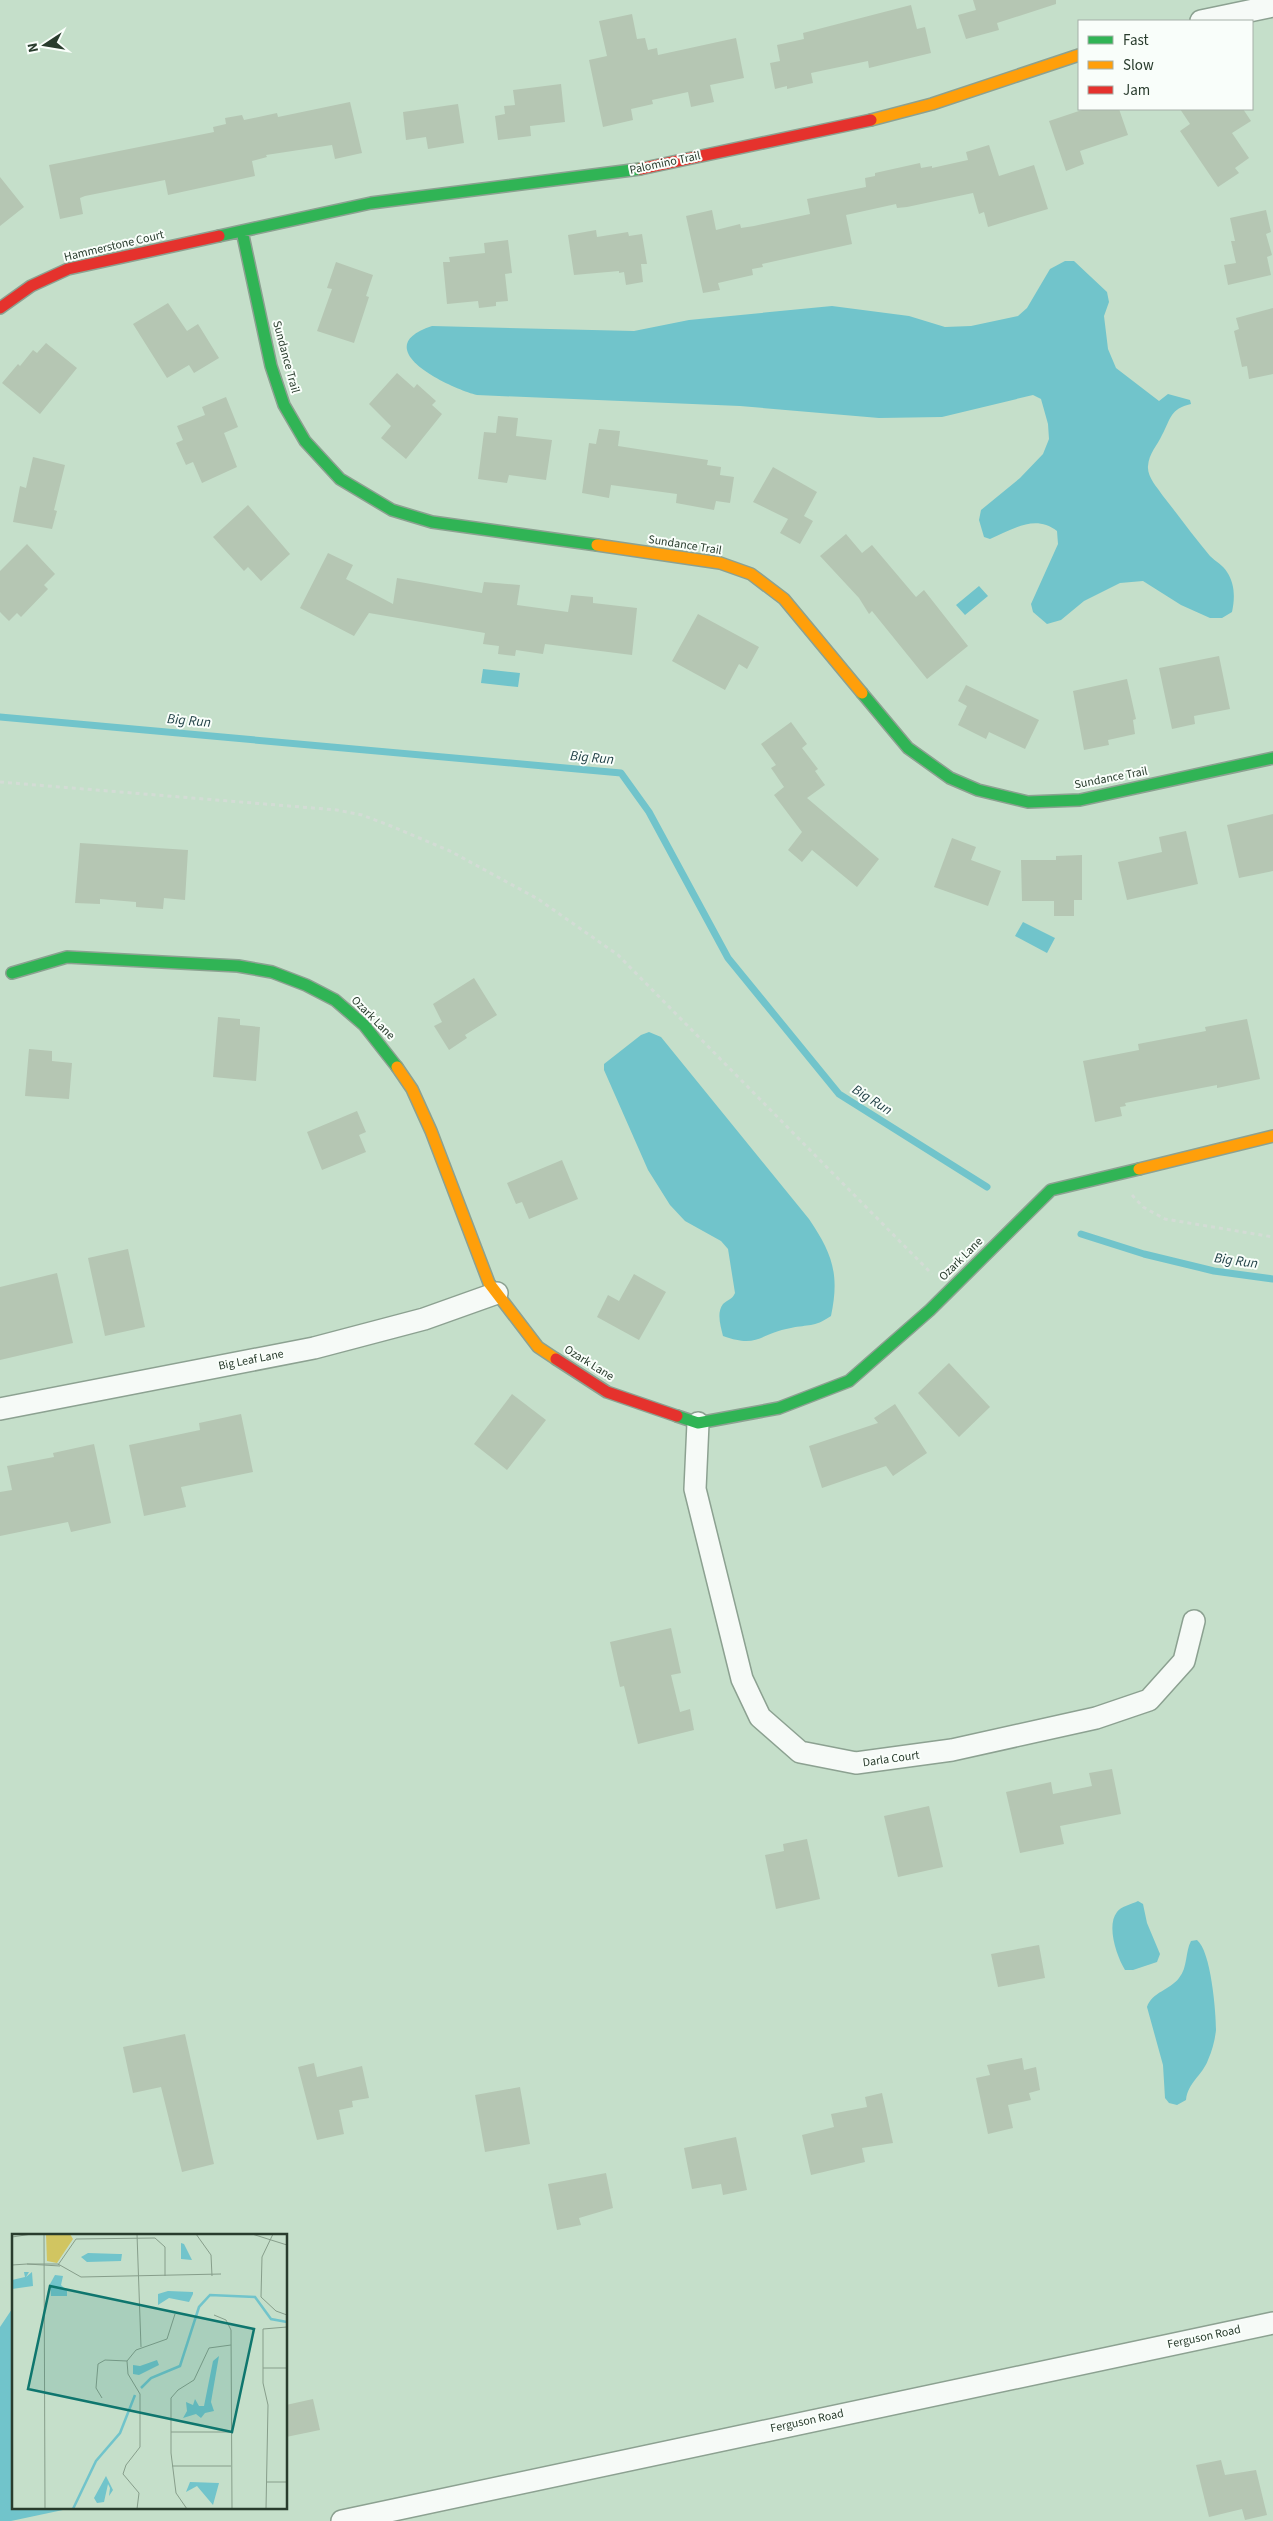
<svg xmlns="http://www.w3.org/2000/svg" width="1273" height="2521" font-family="'Source Sans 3',sans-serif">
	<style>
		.water { fill: #71c4cb }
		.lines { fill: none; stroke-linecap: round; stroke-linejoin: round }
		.stream { stroke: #71c4cb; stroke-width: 7 }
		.building { fill: #b5c6b3 }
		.street-casing { stroke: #8ca191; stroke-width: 24 }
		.fast-casing { stroke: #8ca191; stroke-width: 14 }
		.slow-casing { stroke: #8ca191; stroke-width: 14 }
		.jam-casing { stroke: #8ca191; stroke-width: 14 }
		.path { stroke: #d3dcd5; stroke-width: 3; stroke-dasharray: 4 4; stroke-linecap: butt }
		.street { stroke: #f6faf7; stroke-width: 21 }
		.fast { stroke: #30b455; stroke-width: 11 }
		.slow { stroke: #ff9f0a; stroke-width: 11 }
		.jam { stroke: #e5322d; stroke-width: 11 }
		.labels { text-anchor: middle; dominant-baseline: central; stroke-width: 4; stroke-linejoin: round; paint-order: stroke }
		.street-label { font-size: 12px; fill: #293c2d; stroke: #f9fefa }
		.water-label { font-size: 14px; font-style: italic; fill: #1d3d43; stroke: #f9fefa }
		.inset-river { fill: none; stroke: #71c4cb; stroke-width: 2.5 }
		.inset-road { fill: none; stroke: #879e8b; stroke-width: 1 }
		.view { fill: #0f766e; fill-opacity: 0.15; stroke: #0f766e; stroke-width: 2.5 }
		.inset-edge { fill: none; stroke: #293c2d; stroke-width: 2.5 }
	</style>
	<rect width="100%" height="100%" fill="#c5dfca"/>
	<path class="water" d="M 1065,261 L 1074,261 L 1107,292 L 1109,302 L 1104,316 L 1108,349 L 1116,368 L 1159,401 L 1168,394 L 1190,400 L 1191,404 C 1170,409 1171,418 1162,435 C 1157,446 1149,453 1148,466 C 1147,477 1157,487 1163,496 C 1179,516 1194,537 1210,556 C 1215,561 1223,565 1227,572 C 1235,584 1235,598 1232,612 L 1222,618 L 1210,618 L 1181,605 L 1143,581 L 1120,583 L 1084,601 L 1061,620 L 1047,624 L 1033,612 L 1031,604 L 1058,544 L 1057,531 C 1035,514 1013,529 990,539 L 984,537 L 979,520 L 981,510 L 1020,478 L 1043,454 L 1049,439 L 1048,424 L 1041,399 L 1033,395 L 942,417 L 879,418 L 740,406 L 477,395 C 449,388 365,348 432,326 L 634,331 L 689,320 L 832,306 L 909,316 L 945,327 L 971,326 L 1018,316 L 1027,308 L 1050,269 Z
		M 979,586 L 988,596 L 965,615 L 956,605 Z
		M 483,669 L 520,673 L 518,687 L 481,683 Z
		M 1023,922 L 1055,938 L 1047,953 L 1015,936 Z
		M 649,1032 L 661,1037 L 809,1219 C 832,1253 840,1274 831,1316 C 813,1328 809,1324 791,1328 C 760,1333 759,1349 723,1336 C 721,1327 716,1313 723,1304 C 728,1299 732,1300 735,1293 L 728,1249 L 721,1241 L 685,1221 L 670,1205 L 648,1170 L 604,1070 L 604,1064 L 641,1035 Z
		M 1138,1901 L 1143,1904 L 1147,1923 L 1160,1954 L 1157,1962 L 1133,1970 L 1125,1970 C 1117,1957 1106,1926 1117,1912 C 1120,1907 1132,1904 1138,1901 Z
		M 1197,1940 C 1211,1951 1216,2012 1216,2030 C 1215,2040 1212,2051 1208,2060 C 1202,2076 1188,2082 1186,2100 L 1177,2105 L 1169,2103 L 1165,2098 L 1163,2065 L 1147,2007 C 1152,1992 1170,1990 1179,1978 C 1188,1967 1185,1952 1191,1941 Z
		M 14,2306 L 14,2507 L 77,2507 L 11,2521 L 0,2521 L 0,2327 Z"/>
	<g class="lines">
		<path class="stream" d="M 0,717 L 621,773 L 649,812 L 728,958 L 839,1094 L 987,1187
			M 1081,1234 L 1144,1254 L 1214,1271 L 1273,1279"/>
	</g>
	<path class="building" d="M 973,0 L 1056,0 L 1056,4 L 997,23 L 999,30 L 966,39 L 958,15 L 976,10 Z
		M 911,5 L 917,29 L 925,27 L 931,53 L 869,68 L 868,61 L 811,73 L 813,83 L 787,89 L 787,86 L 775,89 L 770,63 L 780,61 L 777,45 L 804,39 L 803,33 Z
		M 632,14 L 637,39 L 645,38 L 648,50 L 657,48 L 658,55 L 736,38 L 744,78 L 710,85 L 714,102 L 691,107 L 688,92 L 652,100 L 653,104 L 631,109 L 633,120 L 603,127 L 589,60 L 607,56 L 599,21 Z
		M 561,84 L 565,122 L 530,126 L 531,136 L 498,140 L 495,116 L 505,114 L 504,106 L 515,105 L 513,90 Z
		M 350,102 L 362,153 L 335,159 L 332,145 L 266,155 L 267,157 L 252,161 L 255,176 L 168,195 L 165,180 L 85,196 L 80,198 L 83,214 L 60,219 L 49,165 L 214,132 L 213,127 L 226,124 L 225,118 L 242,115 L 244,120 L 277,113 L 278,117 Z
		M 458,104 L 464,143 L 428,149 L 426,137 L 406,140 L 403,112 Z
		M 1085,109 L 1119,109 L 1128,135 L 1080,151 L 1084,164 L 1066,171 L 1049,121 Z
		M 1180,109 L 1243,109 L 1251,121 L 1232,133 L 1249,158 L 1235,168 L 1239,173 L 1218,187 L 1180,131 L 1190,124 Z
		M 989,145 L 999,176 L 1034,165 L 1048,209 L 988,227 L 984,212 L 979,214 L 973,193 L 907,207 L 897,208 L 896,204 L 846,215 L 852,244 L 762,264 L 763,267 L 752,269 L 753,275 L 718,283 L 720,290 L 703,293 L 686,216 L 712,210 L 716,230 L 740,224 L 741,228 L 754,226 L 810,214 L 807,199 L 866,187 L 865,178 L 875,176 L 875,173 L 920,163 L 921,168 L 932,166 L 932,168 L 968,160 L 966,152 Z
		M 0,177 L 24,207 L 0,226 Z
		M 1266,210 L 1271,232 L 1266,234 L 1272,255 L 1267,257 L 1271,275 L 1228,285 L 1224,265 L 1236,263 L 1231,241 L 1235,241 L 1230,218 Z
		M 596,230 L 597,237 L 628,232 L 629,236 L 642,234 L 647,264 L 641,264 L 643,282 L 626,285 L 624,272 L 619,273 L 619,271 L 574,275 L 568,235 Z
		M 508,240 L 512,273 L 505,274 L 508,301 L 496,302 L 496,306 L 479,308 L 478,301 L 447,304 L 443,262 L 450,262 L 449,257 L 485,253 L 484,243 Z
		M 336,262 L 373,275 L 366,296 L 369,297 L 354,343 L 317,331 L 332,289 L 327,288 Z
		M 168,303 L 187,331 L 198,324 L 219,358 L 194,373 L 189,365 L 167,378 L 133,324 Z
		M 1273,308 L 1273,374 L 1249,379 L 1247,366 L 1242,367 L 1234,331 L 1239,329 L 1236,318 Z
		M 46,343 L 77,368 L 40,414 L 2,383 L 18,364 L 20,366 L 33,350 L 37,353 Z
		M 397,373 L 414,388 L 417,384 L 436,401 L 432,405 L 442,414 L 406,459 L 381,438 L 391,426 L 369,404 Z
		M 226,397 L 238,427 L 224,433 L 237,467 L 202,483 L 193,462 L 186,465 L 176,443 L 183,440 L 177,426 L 205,415 L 202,407 Z
		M 498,416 L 518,418 L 516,436 L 552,440 L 546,480 L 509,475 L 507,483 L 478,479 L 484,432 L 496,433 Z
		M 599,429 L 620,431 L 618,446 L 708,460 L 707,465 L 721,467 L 720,475 L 734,477 L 730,503 L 716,501 L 714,510 L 676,503 L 677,494 L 611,485 L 609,498 L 582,493 L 589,443 L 596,444 Z
		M 33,457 L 65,465 L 54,510 L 57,511 L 52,529 L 13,522 L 20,486 L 26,488 Z
		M 773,467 L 817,492 L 804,516 L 813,521 L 800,544 L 780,533 L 788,519 L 753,502 Z
		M 248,505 L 290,554 L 261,581 L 248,567 L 244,571 L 213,537 Z
		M 846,534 L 862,553 L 872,545 L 916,597 L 924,590 L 968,646 L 927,679 L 872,611 L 869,614 L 859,598 L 820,556 Z
		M 27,544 L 55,574 L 44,585 L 48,589 L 21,617 L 17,613 L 9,621 L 0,612 L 0,571 Z
		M 328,553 L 353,565 L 346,579 L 393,604 L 397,578 L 482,593 L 484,582 L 520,585 L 517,605 L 568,612 L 571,595 L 593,597 L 593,603 L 637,608 L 632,655 L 545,644 L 543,654 L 516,650 L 515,656 L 498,654 L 499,646 L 483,644 L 485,633 L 369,613 L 354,636 L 300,608 Z
		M 698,614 L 759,647 L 747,669 L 739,664 L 725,690 L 672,661 Z
		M 1219,656 L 1230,709 L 1194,716 L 1195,724 L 1172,729 L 1159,668 Z
		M 1127,679 L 1136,719 L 1133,720 L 1135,734 L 1108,740 L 1109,745 L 1084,750 L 1073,691 Z
		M 966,685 L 1039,720 L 1025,749 L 989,732 L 986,739 L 958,725 L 967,706 L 958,701 Z
		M 791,722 L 807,744 L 802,748 L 818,769 L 815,771 L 825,785 L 807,798 L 879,859 L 857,887 L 812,850 L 802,862 L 788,850 L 802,832 L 774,795 L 784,787 L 771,768 L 776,765 L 761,744 Z
		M 1273,814 L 1273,871 L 1239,878 L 1227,825 Z
		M 1186,831 L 1198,884 L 1127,900 L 1118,862 L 1162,852 L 1159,837 Z
		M 952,838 L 976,847 L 971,860 L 1001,871 L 988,906 L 934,887 Z
		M 80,843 L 188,850 L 185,900 L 164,898 L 163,909 L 136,907 L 136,902 L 100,899 L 100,904 L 75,903 Z
		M 1082,855 L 1082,900 L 1074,900 L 1074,916 L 1054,916 L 1054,901 L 1022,901 L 1021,860 L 1056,860 L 1056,856 Z
		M 474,978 L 497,1015 L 465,1035 L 467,1038 L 449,1050 L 434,1026 L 442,1022 L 433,1004 Z
		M 218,1017 L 240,1019 L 240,1025 L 260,1027 L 256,1081 L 213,1077 Z
		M 1247,1019 L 1260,1079 L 1217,1088 L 1217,1085 L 1125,1103 L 1126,1106 L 1120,1107 L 1122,1116 L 1095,1122 L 1083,1061 L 1139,1050 L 1138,1044 L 1206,1031 L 1205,1027 Z
		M 29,1049 L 52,1051 L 52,1061 L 72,1063 L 69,1099 L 25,1096 Z
		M 357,1111 L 366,1132 L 359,1135 L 366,1152 L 322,1170 L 307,1132 Z
		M 562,1160 L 578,1199 L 529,1219 L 522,1202 L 516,1204 L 507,1183 Z
		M 128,1249 L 145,1327 L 105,1336 L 88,1258 Z
		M 57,1273 L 73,1343 L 0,1360 L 0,1287 Z
		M 634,1274 L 666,1292 L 639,1340 L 597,1317 L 608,1295 L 619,1301 Z
		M 949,1363 L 990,1407 L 959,1437 L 918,1393 Z
		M 512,1394 L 546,1420 L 507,1470 L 474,1444 Z
		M 895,1404 L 927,1453 L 893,1476 L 886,1466 L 822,1488 L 809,1446 L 878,1423 L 874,1418 Z
		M 241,1414 L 253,1472 L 181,1487 L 186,1507 L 144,1516 L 129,1445 L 200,1430 L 199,1423 Z
		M 94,1444 L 111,1523 L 71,1532 L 68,1522 L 0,1536 L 0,1492 L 12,1490 L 7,1466 L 54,1457 L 53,1453 Z
		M 671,1628 L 681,1673 L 671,1675 L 680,1712 L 690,1709 L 694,1730 L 638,1744 L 624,1686 L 620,1687 L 610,1642 Z
		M 1112,1769 L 1121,1814 L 1060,1826 L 1064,1844 L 1020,1853 L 1006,1792 L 1051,1782 L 1053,1794 L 1092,1786 L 1089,1773 Z
		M 929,1806 L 943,1867 L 898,1877 L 884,1816 Z
		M 807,1839 L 820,1899 L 776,1909 L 765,1855 L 784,1851 L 783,1844 Z
		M 1039,1945 L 1045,1978 L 998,1987 L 991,1954 Z
		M 185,2034 L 214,2164 L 182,2172 L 161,2087 L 133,2093 L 123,2047 Z
		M 1022,2058 L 1024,2070 L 1036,2067 L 1040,2090 L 1029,2093 L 1031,2100 L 1008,2105 L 1013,2128 L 988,2134 L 976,2078 L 990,2075 L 987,2065 Z
		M 314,2063 L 317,2077 L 362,2066 L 369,2098 L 352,2101 L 353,2107 L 339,2110 L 344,2134 L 317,2140 L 298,2067 Z
		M 520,2087 L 530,2144 L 485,2152 L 475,2095 Z
		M 882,2093 L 893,2143 L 862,2148 L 865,2162 L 811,2175 L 802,2135 L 834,2127 L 831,2114 L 867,2107 L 865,2097 Z
		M 736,2137 L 747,2190 L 723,2195 L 721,2184 L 692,2189 L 684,2148 Z
		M 606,2173 L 613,2208 L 579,2218 L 581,2225 L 557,2230 L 548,2184 Z
		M 313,2399 L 320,2430 L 286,2437 L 286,2405 Z
		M 1221,2460 L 1225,2475 L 1256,2470 L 1267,2515 L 1245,2520 L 1242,2509 L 1209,2517 L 1196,2465 Z"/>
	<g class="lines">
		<defs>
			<path id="street" d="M 1201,21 L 1273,6
				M 0,1409 L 314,1348 L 424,1319 L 497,1293
				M 698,1423 L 695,1489 L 742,1679 L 760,1717 L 800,1752 L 856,1763 L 952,1750 L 1096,1718 L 1149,1700 L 1184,1661 L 1194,1621
				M 342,2521 L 1273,2323"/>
			<path id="fast" d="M 242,231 L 271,366 L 284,405 L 305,441 L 340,479 L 392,510 L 432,522 L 597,545
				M 219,236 L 371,203 L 640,169
				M 862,693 L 908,748 L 950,778 L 978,790 L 1028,802 L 1080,800 L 1273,758
				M 12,973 L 67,957 L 238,966 L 272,972 L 306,985 L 335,1000 L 364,1025 L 397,1067
				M 677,1416 L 698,1423 L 779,1408 L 849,1381 L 930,1310 L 1051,1190 L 1139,1169"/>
			<path id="slow" d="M 871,120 L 932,104 L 1079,55
				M 597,545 L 720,563 L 751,574 L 784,599 L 862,693
				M 397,1067 L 412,1089 L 431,1131 L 489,1283 L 538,1347 L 556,1359
				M 1139,1169 L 1273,1136"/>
			<path id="jam" d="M 640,169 L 871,120
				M 0,308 L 31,286 L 68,269 L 219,236
				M 556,1359 L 607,1392 L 677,1416"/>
		</defs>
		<use href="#street" class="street-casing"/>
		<use href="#fast" class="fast-casing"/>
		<use href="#slow" class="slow-casing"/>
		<use href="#jam" class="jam-casing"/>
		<path class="path" d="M 0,782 L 337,810 L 362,815 L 391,826 L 450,851 L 538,899 L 618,955 L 932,1274
			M 1132,1195 L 1143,1207 L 1165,1219 L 1273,1237"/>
		<use href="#street" class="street"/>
		<use href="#fast" class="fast"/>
		<use href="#slow" class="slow"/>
		<use href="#jam" class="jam"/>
	</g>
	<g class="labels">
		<g class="street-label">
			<text transform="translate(665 163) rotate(-12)">Palomino Trail</text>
			<text transform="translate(114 246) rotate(-13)">Hammerstone Court</text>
			<text transform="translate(286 357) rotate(75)">Sundance Trail</text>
			<text transform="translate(685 545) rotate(9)">Sundance Trail</text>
			<text transform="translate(1111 778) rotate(-11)">Sundance Trail</text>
			<text transform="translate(373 1018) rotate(45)">Ozark Lane</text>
			<text transform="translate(961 1259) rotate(-45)">Ozark Lane</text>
			<text transform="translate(251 1360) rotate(-11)">Big Leaf Lane</text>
			<text transform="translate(589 1363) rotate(32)">Ozark Lane</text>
			<text transform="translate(891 1759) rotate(-8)">Darla Court</text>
			<text transform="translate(1204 2337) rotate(-12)">Ferguson Road</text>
			<text transform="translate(807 2421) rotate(-12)">Ferguson Road</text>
		</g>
		<g class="water-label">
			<text transform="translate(189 721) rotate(5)">Big Run</text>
			<text transform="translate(592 758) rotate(5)">Big Run</text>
			<text transform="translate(872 1100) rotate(32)">Big Run</text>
			<text transform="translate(1236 1261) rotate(8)">Big Run</text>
		</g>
	</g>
	<g transform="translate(12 2234)">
		<rect width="275" height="275" fill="#c5dfca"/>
		<path d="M 34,0 L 58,0 L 61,5 L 45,29 L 35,27 Z" fill="#d1c561"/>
		<path d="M 169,9 L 172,10 L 180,26 L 169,25 ZM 76,19 L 107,20 L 110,20 L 109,27 L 75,28 L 69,23 ZM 12,38 L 17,38 L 14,43 L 20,38 L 21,52 L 0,55 L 0,46 L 13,43 ZM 43,41 L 51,42 L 49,51 L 55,57 L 55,62 L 39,62 L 38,50 ZM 156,57 L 181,58 L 181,60 L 177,68 L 157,64 L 146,71 L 146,60 ZM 207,122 L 199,168 L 202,177 L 193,179 L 189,184 L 184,180 L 171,184 L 175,177 L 174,168 L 181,171 L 183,165 L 187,172 L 192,172 L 201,127 ZM 145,126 L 147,131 L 127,141 L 121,140 L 121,131 L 128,132 ZM 94,242 L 101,256 L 97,262 L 98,254 L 96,250 L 92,268 L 85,269 L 82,264 ZM 178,248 L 207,249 L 201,271 L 185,252 L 174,258 Z" fill="#71c4cb"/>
		<path class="inset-river" d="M 129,154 L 139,144 L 168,132 L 187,73 L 198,61 L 243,63 L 259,85 L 275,88M 61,275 L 84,227 L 108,199 L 123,161"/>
		<path class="inset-road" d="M 32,0 L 33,275M 125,0 L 129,113M 184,0 L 199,21 L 200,42M 240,0 L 275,11M 261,0 L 250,23 L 249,63 L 264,77 L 275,81M 0,3 L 20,0M 0,31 L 15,30M 46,31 L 64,5 L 143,4 L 153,13 L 153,42M 48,32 L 15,30 L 46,30 L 69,43 L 209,40M 202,81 L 214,86 L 219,96 L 220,275M 251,134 L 275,134M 90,164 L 84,154 L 86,130 L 93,126 L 115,127M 159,198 L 219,198M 160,232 L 219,232M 255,248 L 275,248M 125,275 L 127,259 L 111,240 L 114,231 L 128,213 L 128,160 L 116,140 L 115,127 L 124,116 L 155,105 L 163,80M 175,275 L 164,259 L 159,219 L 159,164 L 166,156 L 182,146 L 197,114 L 219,111M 254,275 L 256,171 L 251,149 L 251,95 L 275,93"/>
		<path class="view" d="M 38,52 L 242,95 L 220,198 L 16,155 Z"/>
		<rect width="275" height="275" class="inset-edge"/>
	</g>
	<rect x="1078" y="20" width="175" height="90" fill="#f9fefa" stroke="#a6b0a8"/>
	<rect x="1088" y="36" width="25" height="8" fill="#30b455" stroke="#a6b0a8"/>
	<text x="1123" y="45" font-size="15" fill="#293c2d">Fast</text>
	<rect x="1088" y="61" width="25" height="8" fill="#ff9f0a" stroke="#a6b0a8"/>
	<text x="1123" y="70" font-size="15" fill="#293c2d">Slow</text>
	<rect x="1088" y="86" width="25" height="8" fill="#e5322d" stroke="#a6b0a8"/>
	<text x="1123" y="95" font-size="15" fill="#293c2d">Jam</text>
	<g transform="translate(45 45) rotate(258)" stroke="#f9fefa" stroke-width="4" paint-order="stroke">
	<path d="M0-4L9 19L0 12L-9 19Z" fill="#293c2d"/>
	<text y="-8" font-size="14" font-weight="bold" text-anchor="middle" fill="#293c2d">N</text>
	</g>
</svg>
